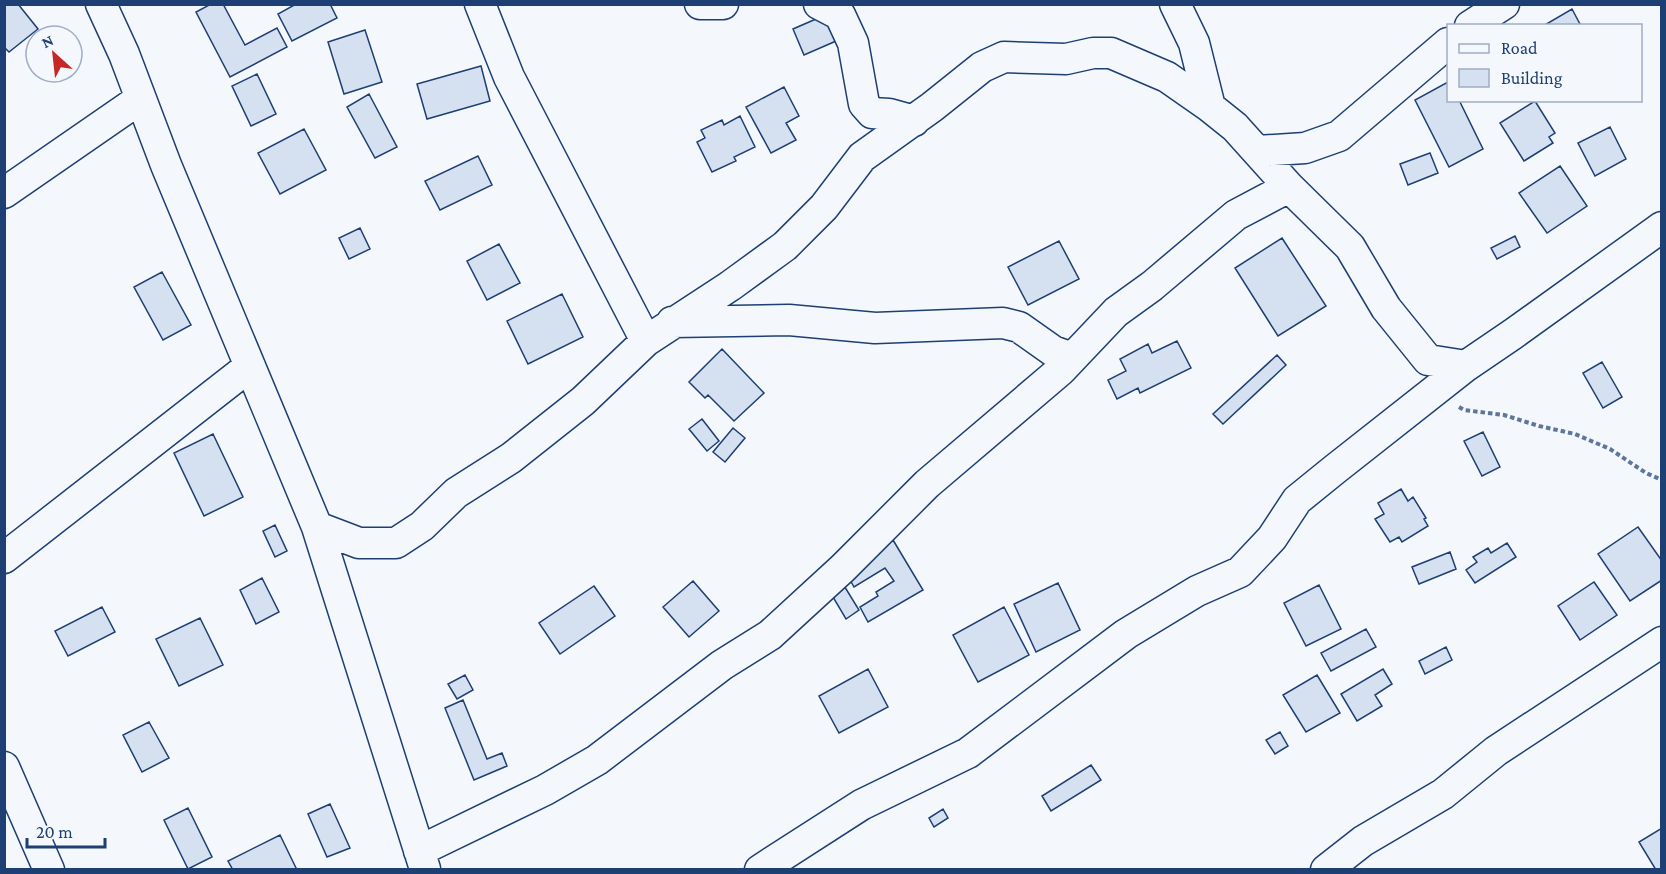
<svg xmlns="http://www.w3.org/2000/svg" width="1666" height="874" font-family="'Crimson Pro',serif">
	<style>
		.building { fill: #d5e0f0; stroke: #1d3f73; stroke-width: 1.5 }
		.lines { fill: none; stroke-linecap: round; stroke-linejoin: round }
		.minor-casing { stroke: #1d3f73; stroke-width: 33 }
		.path { stroke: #5e769c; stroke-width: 4; stroke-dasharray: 4.5 3; stroke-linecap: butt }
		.minor { stroke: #f4f7fb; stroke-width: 30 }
	</style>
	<rect width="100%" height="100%" fill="#f4f7fb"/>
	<path class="building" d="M 4,4 L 18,4 L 38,29 L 9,52 L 4,47 Z
		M 211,4 L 223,4 L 245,45 L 277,28 L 287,47 L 230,77 L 196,12 Z
		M 296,4 L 330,4 L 337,18 L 292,41 L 278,14 Z
		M 1572,9 L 1581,26 L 1543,26 Z
		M 832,12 L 843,38 L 804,55 L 793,29 Z
		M 365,30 L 382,82 L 344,94 L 328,42 Z
		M 481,66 L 490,101 L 427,119 L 417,84 Z
		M 257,74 L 276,114 L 251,126 L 232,86 Z
		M 1448,82 L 1448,100 L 1459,100 L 1483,149 L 1449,167 L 1415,100 Z
		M 784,87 L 799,116 L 786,123 L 796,140 L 771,153 L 746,107 Z
		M 369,94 L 397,147 L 375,158 L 347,107 Z
		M 1535,101 L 1555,133 L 1549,137 L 1553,143 L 1524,161 L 1500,123 Z
		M 740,116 L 755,147 L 734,157 L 736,161 L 712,172 L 697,142 L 705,138 L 701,130 L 722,120 L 724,125 Z
		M 1610,127 L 1626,159 L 1595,176 L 1578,143 Z
		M 304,129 L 326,170 L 280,194 L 258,153 Z
		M 1430,153 L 1438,173 L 1408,185 L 1400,164 Z
		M 478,156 L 492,185 L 440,210 L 425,181 Z
		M 1560,166 L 1587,206 L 1547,233 L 1519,193 Z
		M 360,228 L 370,249 L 349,259 L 339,238 Z
		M 1515,236 L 1520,247 L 1497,259 L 1491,248 Z
		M 1282,238 L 1326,306 L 1278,336 L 1235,268 Z
		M 1059,241 L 1079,279 L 1028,305 L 1008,267 Z
		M 499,244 L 520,283 L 487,300 L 467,261 Z
		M 162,272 L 191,325 L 163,340 L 134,287 Z
		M 562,294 L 583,337 L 528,364 L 507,321 Z
		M 1177,341 L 1191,368 L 1140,393 L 1138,388 L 1117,399 L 1108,380 L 1126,371 L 1120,359 L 1148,344 L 1152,353 Z
		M 722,349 L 764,393 L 734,421 L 708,395 L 705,398 L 689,382 Z
		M 1277,355 L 1286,365 L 1223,424 L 1213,414 Z
		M 1602,362 L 1622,397 L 1603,408 L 1583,373 Z
		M 702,419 L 719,441 L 707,451 L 689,429 Z
		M 733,428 L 745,438 L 725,462 L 713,452 Z
		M 1483,432 L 1500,467 L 1482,476 L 1464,441 Z
		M 213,434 L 243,497 L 204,516 L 174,453 Z
		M 1401,489 L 1408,501 L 1413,497 L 1426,518 L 1424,519 L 1428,526 L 1402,542 L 1399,537 L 1390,542 L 1375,519 L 1384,514 L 1378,503 Z
		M 275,525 L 287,551 L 275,557 L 263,531 Z
		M 1638,527 L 1662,561 L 1662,580 L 1630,601 L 1598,554 Z
		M 893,540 L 923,590 L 868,622 L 860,607 L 878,596 L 876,592 L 894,581 L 885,568 L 854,587 L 844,569 Z
		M 1507,543 L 1516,557 L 1475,583 L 1466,570 L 1477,562 L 1473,557 L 1488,548 L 1491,553 Z
		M 1450,552 L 1456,569 L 1419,584 L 1412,567 Z
		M 262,578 L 279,612 L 256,624 L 240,590 Z
		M 693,581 L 719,611 L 689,637 L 663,607 Z
		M 1594,582 L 1617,615 L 1580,640 L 1558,606 Z
		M 1058,583 L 1080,630 L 1036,652 L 1014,604 Z
		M 843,584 L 859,610 L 846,619 L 830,592 Z
		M 1319,585 L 1341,629 L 1306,646 L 1284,603 Z
		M 594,586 L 615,616 L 560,654 L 539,623 Z
		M 102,607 L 115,632 L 68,656 L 55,631 Z
		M 1004,607 L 1029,655 L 978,682 L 953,635 Z
		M 200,618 L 223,665 L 179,686 L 156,639 Z
		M 1366,629 L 1376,647 L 1331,671 L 1321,653 Z
		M 1446,647 L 1452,660 L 1425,674 L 1419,661 Z
		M 868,669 L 888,707 L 839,733 L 819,696 Z
		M 1383,669 L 1392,684 L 1375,695 L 1382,706 L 1357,721 L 1341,694 Z
		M 465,675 L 473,690 L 457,699 L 448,684 Z
		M 1317,675 L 1340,713 L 1306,732 L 1283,695 Z
		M 463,700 L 487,759 L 502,753 L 507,766 L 474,780 L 445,708 Z
		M 149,722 L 169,758 L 142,772 L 123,735 Z
		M 1280,732 L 1288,746 L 1275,754 L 1266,740 Z
		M 1091,765 L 1101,780 L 1051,811 L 1042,796 Z
		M 330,804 L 350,848 L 327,857 L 308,814 Z
		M 188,808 L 212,857 L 188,869 L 164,820 Z
		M 943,809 L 948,818 L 934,827 L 929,818 Z
		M 1662,828 L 1662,870 L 1656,870 L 1639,842 Z
		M 280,835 L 297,870 L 233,870 L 228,861 Z"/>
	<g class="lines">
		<defs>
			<path id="minor" d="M 101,4 L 124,54 L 166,165 L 317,527 L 425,869
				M 480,4 L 509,77 L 646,341
				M 700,4 L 723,4
				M 819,4 L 840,15 L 853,43 L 864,104 L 872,113 L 889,114 L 914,121
				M 1175,4 L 1194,43 L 1210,107 L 1235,127 L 1289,187 L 1350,247 L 1386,308 L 1428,360 L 1466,366
				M 1470,26 L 1504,4
				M 1257,151 L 1305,148 L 1339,136 L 1448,43
				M 4,193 L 140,99
				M 672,322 L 789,320 L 875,328 L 1003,323 L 1019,327 L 1053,351 L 1072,358
				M 317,527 L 359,543 L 396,543 L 422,526 L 456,493 L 511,458 L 583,401 L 646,341 L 730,286 L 785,246 L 824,207 L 862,157 L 932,107 L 982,67 L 1004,57 L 1066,59 L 1093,53 L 1111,53 L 1167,77 L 1210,107
				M 4,558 L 250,366
				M 4,767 L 49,870
				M 419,851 L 545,790 L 597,760 L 722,665 L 770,635 L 843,568 L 927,484 L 1061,370 L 1116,312 L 1152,286 L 1236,215 L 1289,187
				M 760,870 L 861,805 L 968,753 L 1126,634 L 1197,591 L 1240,572 L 1272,538 L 1297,500 L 1334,470 L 1466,366 L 1513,334 L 1662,227
				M 1326,870 L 1363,841 L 1443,794 L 1496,751 L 1662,642"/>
		</defs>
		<use href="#minor" class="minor-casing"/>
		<path class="path" d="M 1459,407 L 1464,410 L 1504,415 L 1539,426 L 1575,434 L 1610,449 L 1646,473 L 1662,480"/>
		<use href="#minor" class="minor"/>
	</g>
	<rect width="1666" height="874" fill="none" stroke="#1d3f73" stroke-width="12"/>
	<rect x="1447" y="24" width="195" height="78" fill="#f4f7fb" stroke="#9eadc5" stroke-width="1.5"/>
	<rect x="1459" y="44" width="30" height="9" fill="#f4f7fb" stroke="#9eadc5" stroke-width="1.5"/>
	<text x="1501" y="54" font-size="18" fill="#1d3f73">Road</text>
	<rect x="1459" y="69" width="30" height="18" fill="#d5e0f0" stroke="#9eadc5" stroke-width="1.5"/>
	<text x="1501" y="84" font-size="18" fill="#1d3f73">Building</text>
	<g transform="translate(54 54) rotate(333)"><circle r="28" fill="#f4f7fb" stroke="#9eadc5" stroke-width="1.5"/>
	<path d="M0-4.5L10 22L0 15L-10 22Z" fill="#c62828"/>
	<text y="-9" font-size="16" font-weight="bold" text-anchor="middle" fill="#1d3f73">N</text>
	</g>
	<path d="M27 838v9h78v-9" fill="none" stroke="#1d3f73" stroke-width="3"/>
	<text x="36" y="838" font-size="18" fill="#1d3f73" stroke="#f4f7fb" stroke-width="4.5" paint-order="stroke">20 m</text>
</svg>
